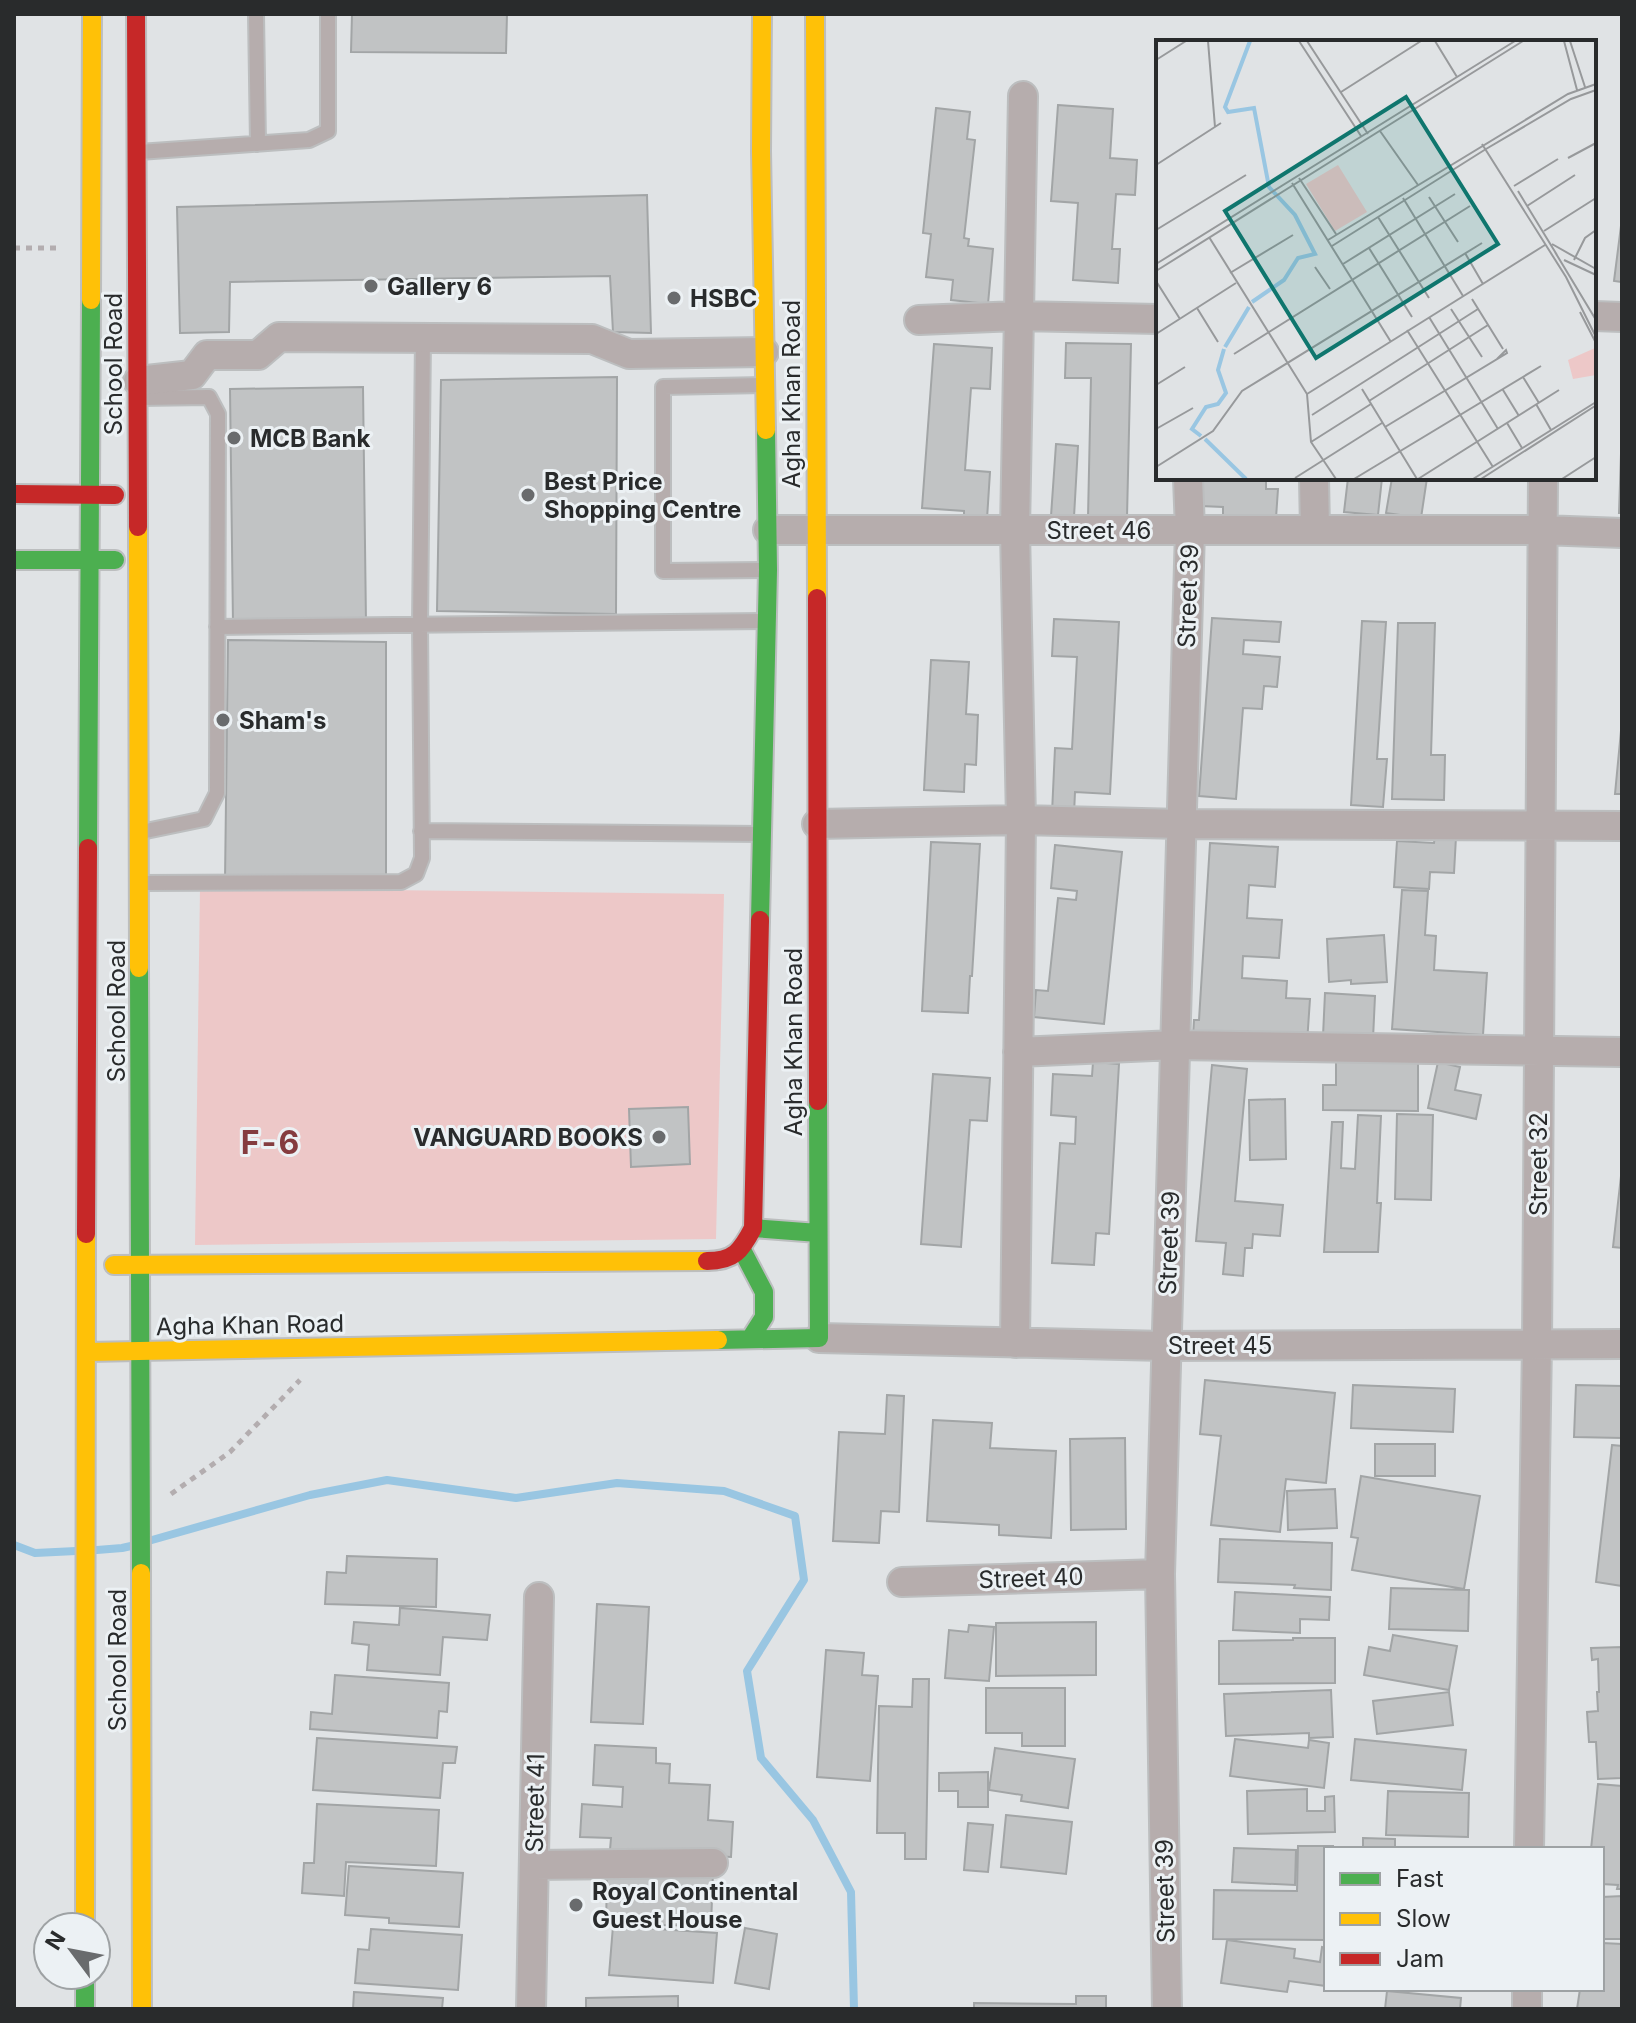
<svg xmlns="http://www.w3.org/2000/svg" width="1636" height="2023" font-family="Inter,sans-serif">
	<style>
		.green { fill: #edc8c8 }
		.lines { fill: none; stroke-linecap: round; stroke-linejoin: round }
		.stream { stroke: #99c6e2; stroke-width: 8 }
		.building { fill: #c1c3c4; stroke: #a2a5a6; stroke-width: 2 }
		.lane-casing { stroke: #bcbebf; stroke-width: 18 }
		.street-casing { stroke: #bcbebf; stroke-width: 32 }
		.fast-casing { stroke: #bcbebf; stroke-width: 22 }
		.slow-casing { stroke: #bcbebf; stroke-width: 22 }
		.jam-casing { stroke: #bcbebf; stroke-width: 22 }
		.path { stroke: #b3adaf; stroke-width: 5; stroke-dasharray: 6 6; stroke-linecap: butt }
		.lane { stroke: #b6adad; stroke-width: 14 }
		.street { stroke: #b6adad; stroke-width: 28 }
		.fast { stroke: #4caf50; stroke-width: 18 }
		.slow { stroke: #ffc107; stroke-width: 18 }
		.jam { stroke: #c62828; stroke-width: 18 }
		.poi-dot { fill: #696b6d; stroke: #ecf1f4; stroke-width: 3 }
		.labels { text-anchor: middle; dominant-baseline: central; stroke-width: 6; stroke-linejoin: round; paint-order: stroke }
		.poi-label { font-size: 24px; font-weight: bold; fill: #292b2c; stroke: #ecf1f4; text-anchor: start }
		.street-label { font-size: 24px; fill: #292b2c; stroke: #ecf1f4 }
		.district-label { font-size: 32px; font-weight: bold; letter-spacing: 2px; fill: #853c3f; stroke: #ecf1f4 }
		.inset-river { fill: none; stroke: #99c6e2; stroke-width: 4 }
		.inset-road { fill: none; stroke: #97999b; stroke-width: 2 }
		.view { fill: #0f766e; fill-opacity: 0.15; stroke: #0f766e; stroke-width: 4 }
		.inset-edge { fill: none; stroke: #292b2c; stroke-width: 4 }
	</style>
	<rect width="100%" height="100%" fill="#e0e3e5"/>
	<path class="green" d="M 200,888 L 724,894 L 716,1239 L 195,1245 Z"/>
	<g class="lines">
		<path class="stream" d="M 152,1540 L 310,1495 L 387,1480 L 516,1498 L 617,1483 L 724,1491 L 795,1516 L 804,1580 L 747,1671 L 761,1758 L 813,1820 L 851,1892 L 854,2009
			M 14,1545 L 35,1553 L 76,1551
			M 97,1550 L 122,1548 L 131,1546"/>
	</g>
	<path class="building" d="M 352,14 L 507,14 L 506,53 L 351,52 Z
		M 1058,105 L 1113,109 L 1110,158 L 1137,160 L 1135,195 L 1116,194 L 1112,249 L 1120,249 L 1118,283 L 1073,280 L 1078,203 L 1051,201 Z
		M 936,108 L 970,112 L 967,139 L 975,140 L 964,238 L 969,239 L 968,246 L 993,249 L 988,304 L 951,300 L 953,280 L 926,277 L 931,234 L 923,233 Z
		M 647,195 L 651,333 L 613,332 L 610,276 L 230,282 L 229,332 L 180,333 L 177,207 Z
		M 1622,218 L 1622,282 L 1614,281 Z
		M 1066,343 L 1131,344 L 1127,517 L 1088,517 L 1091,378 L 1065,378 Z
		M 934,344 L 992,348 L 990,389 L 971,388 L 965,470 L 990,472 L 987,519 L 964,517 L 964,511 L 922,508 Z
		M 617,377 L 616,614 L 437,611 L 441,380 Z
		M 363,387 L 366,623 L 233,625 L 230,389 Z
		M 1622,424 L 1622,513 L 1619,513 Z
		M 1056,444 L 1078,446 L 1074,517 L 1051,516 Z
		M 1203,478 L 1266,478 L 1266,489 L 1278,489 L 1276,518 L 1223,515 L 1223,507 L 1201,506 Z
		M 1348,478 L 1382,478 L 1378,515 L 1344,512 Z
		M 1392,478 L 1427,478 L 1421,518 L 1386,513 Z
		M 1212,618 L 1281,622 L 1279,642 L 1244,640 L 1243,654 L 1280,657 L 1277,687 L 1264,686 L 1262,709 L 1243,708 L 1236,799 L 1199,796 Z
		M 1054,619 L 1119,622 L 1110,794 L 1075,792 L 1074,814 L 1052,813 L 1055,748 L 1072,749 L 1077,657 L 1052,656 Z
		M 1362,621 L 1386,622 L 1377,759 L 1387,759 L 1383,807 L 1351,805 Z
		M 1398,623 L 1435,623 L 1431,755 L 1445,755 L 1444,800 L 1392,799 Z
		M 228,640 L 386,642 L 386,880 L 225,881 Z
		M 931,660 L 969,662 L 966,714 L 978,715 L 976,765 L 965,764 L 964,792 L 924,790 Z
		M 1622,720 L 1622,794 L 1615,794 Z
		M 1435,836 L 1456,837 L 1454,873 L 1430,872 L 1429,889 L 1394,887 L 1397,841 L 1434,843 Z
		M 931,842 L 980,844 L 972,976 L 970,976 L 968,1013 L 922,1011 Z
		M 1210,843 L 1278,847 L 1275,887 L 1249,885 L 1247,918 L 1282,920 L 1279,958 L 1243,956 L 1242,978 L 1287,981 L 1286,998 L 1310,999 L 1307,1043 L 1193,1037 L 1194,1020 L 1199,1020 Z
		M 1055,845 L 1122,852 L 1104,1024 L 1034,1017 L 1036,990 L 1048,991 L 1058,898 L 1076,900 L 1077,891 L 1051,888 Z
		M 1402,890 L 1428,891 L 1425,935 L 1436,936 L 1434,970 L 1487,973 L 1483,1035 L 1392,1029 Z
		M 1384,935 L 1387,982 L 1351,984 L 1351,980 L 1329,982 L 1327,939 Z
		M 1325,993 L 1375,996 L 1373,1039 L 1323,1036 Z
		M 1336,1053 L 1418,1053 L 1418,1111 L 1323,1110 L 1323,1085 L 1336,1085 Z
		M 1093,1062 L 1119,1064 L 1109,1234 L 1096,1233 L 1094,1265 L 1052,1263 L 1060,1143 L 1075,1144 L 1076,1117 L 1051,1115 L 1053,1074 L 1092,1076 Z
		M 1438,1062 L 1460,1067 L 1455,1090 L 1481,1095 L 1476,1119 L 1428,1108 Z
		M 1212,1065 L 1247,1069 L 1235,1201 L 1283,1205 L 1280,1236 L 1253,1234 L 1252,1248 L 1245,1248 L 1243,1276 L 1223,1274 L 1226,1243 L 1196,1241 Z
		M 933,1074 L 990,1078 L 987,1121 L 970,1120 L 961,1247 L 921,1244 Z
		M 1285,1099 L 1286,1159 L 1250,1160 L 1249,1100 Z
		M 688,1107 L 690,1164 L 631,1167 L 629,1109 Z
		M 1397,1114 L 1433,1115 L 1431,1200 L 1395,1199 Z
		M 1358,1115 L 1381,1116 L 1377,1203 L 1381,1203 L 1378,1252 L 1324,1252 L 1332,1122 L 1343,1122 L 1341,1168 L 1355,1169 Z
		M 1622,1167 L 1622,1248 L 1613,1247 Z
		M 1205,1380 L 1335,1393 L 1326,1483 L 1286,1479 L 1280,1532 L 1211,1525 L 1221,1436 L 1200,1434 Z
		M 1353,1385 L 1455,1389 L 1453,1432 L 1351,1428 Z
		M 1576,1385 L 1622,1386 L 1622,1438 L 1574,1437 Z
		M 887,1395 L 904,1396 L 899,1512 L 881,1511 L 879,1543 L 833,1541 L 839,1432 L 885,1434 Z
		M 933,1420 L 992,1423 L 990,1448 L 1056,1451 L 1051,1538 L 999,1535 L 999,1525 L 927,1521 Z
		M 1125,1438 L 1126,1529 L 1071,1530 L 1070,1439 Z
		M 1375,1444 L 1435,1444 L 1435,1476 L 1375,1476 Z
		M 1612,1445 L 1622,1446 L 1622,1586 L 1596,1582 Z
		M 1361,1476 L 1480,1496 L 1464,1589 L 1352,1570 L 1358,1538 L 1351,1537 Z
		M 1335,1489 L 1337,1528 L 1288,1530 L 1287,1491 Z
		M 1220,1539 L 1332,1543 L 1331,1590 L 1294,1588 L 1295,1585 L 1218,1582 Z
		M 347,1556 L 437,1559 L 436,1607 L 325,1604 L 327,1572 L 346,1573 Z
		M 1391,1588 L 1469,1590 L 1468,1631 L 1389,1629 Z
		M 1235,1592 L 1330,1597 L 1329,1620 L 1300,1619 L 1300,1633 L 1233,1630 Z
		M 597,1604 L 649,1607 L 643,1724 L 591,1722 Z
		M 400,1608 L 490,1615 L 487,1640 L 443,1637 L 440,1675 L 367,1670 L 369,1645 L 352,1643 L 354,1622 L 399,1625 Z
		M 1096,1622 L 1096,1675 L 996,1676 L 996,1623 Z
		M 969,1625 L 994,1627 L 989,1681 L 945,1678 L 949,1630 L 968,1632 Z
		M 1393,1635 L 1457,1646 L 1449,1690 L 1364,1675 L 1369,1647 L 1390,1651 Z
		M 1293,1638 L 1335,1638 L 1335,1683 L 1219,1684 L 1219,1641 L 1293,1640 Z
		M 1622,1647 L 1622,1778 L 1598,1779 L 1596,1742 L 1589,1742 L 1587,1712 L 1598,1711 L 1597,1692 L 1599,1692 L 1598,1659 L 1592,1660 L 1591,1648 Z
		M 826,1650 L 864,1653 L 862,1675 L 878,1676 L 870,1781 L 817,1777 Z
		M 335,1675 L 449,1683 L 447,1712 L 439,1711 L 437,1738 L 310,1729 L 311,1712 L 332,1714 Z
		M 913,1679 L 929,1679 L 926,1859 L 905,1859 L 905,1833 L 877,1833 L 879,1706 L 912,1707 Z
		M 986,1688 L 1065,1688 L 1065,1746 L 1022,1746 L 1022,1733 L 986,1733 Z
		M 1331,1690 L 1333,1737 L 1309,1738 L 1309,1733 L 1226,1736 L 1224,1694 Z
		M 1449,1692 L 1453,1725 L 1377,1734 L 1373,1701 Z
		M 317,1738 L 457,1747 L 455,1763 L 443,1763 L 440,1798 L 313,1790 Z
		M 1235,1739 L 1308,1748 L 1309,1740 L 1329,1743 L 1324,1788 L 1230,1776 Z
		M 1355,1739 L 1466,1750 L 1462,1790 L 1351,1780 Z
		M 595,1745 L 656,1748 L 656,1763 L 670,1764 L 669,1783 L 710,1785 L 708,1820 L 733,1822 L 731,1857 L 610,1850 L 611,1838 L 580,1837 L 582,1804 L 622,1807 L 623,1787 L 593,1785 Z
		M 995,1748 L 1075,1759 L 1068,1808 L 1021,1801 L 1022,1795 L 989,1790 Z
		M 988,1772 L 988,1807 L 958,1807 L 958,1791 L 939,1791 L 939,1773 Z
		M 1598,1784 L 1622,1786 L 1622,1889 L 1617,1889 L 1618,1885 L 1602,1884 L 1602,1849 L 1591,1849 Z
		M 1307,1789 L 1307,1811 L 1325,1811 L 1325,1797 L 1334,1796 L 1335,1832 L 1248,1834 L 1247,1791 Z
		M 1388,1791 L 1469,1793 L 1468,1837 L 1386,1835 Z
		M 317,1804 L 439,1810 L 436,1866 L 346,1862 L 344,1896 L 302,1893 L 304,1863 L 314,1863 Z
		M 1006,1815 L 1072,1822 L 1066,1874 L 1001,1867 Z
		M 968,1823 L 993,1825 L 988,1872 L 964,1870 Z
		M 1363,1838 L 1395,1839 L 1395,1848 L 1418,1849 L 1363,1849 Z
		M 1298,1846 L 1333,1846 L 1333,1849 L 1326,1849 L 1326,1940 L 1213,1939 L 1214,1890 L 1297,1891 Z
		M 1234,1848 L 1296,1850 L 1295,1885 L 1232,1882 Z
		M 349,1866 L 463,1873 L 459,1927 L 389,1923 L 389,1918 L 345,1915 Z
		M 665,1871 L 713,1872 L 711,1926 L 606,1924 L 607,1877 L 665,1878 Z
		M 1622,1896 L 1622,1939 L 1602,1939 L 1602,1897 Z
		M 613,1926 L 717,1933 L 713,1983 L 609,1975 Z
		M 745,1928 L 777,1934 L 769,1989 L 735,1983 Z
		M 371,1929 L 462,1935 L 458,1990 L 355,1983 L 358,1949 L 369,1950 Z
		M 1227,1940 L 1295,1949 L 1294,1958 L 1320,1962 L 1322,1947 L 1326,1948 L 1326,1986 L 1289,1981 L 1287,1992 L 1221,1983 Z
		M 1602,1943 L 1622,1944 L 1622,2009 L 1577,2009 L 1580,1989 L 1602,1989 Z
		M 1387,1991 L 1461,1998 L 1460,2009 L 1385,2009 Z
		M 354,1992 L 443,1998 L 442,2009 L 353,2009 Z
		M 678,1996 L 678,2009 L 586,2009 L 586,1998 Z
		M 1076,1996 L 1106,1996 L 1106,2009 L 974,2009 L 974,2003 L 1076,2004 Z"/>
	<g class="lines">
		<defs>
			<path id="lane" d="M 256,14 L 258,144
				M 139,152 L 309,140 L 328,131 L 328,14
				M 765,385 L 663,387 L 663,571 L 768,570
				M 138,398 L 209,397 L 218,414 L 217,793 L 204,819 L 141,832
				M 217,627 L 767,621
				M 421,831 L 761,834
				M 140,883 L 401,882 L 416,874 L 422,858 L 420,625 L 423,337"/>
			<path id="street" d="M 1594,316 L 1622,317
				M 919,320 L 1019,316 L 1158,319
				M 138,381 L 192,375 L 207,355 L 258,355 L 279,337 L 592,339 L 629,354 L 764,352
				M 1314,478 L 1315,530
				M 768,530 L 1542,530 L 1622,533
				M 817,824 L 1021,820 L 1181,824 L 1622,826
				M 1018,1052 L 1175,1045 L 1622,1052
				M 819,1338 L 1165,1346 L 1622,1344
				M 1015,1343 L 1021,820 L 1015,530 L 1023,96
				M 902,1582 L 1160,1574
				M 1529,1849 L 1537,1343 L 1543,478
				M 534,1865 L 713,1863
				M 531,2009 L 539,1597
				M 1167,2009 L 1160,1574 L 1190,530 L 1188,478
				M 1527,2009 L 1527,1989"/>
			<path id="fast" d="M 14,560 L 115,560
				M 88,848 L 91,300
				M 760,920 L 768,570 L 766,430
				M 139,968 L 141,1573
				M 753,1228 L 818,1233
				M 742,1250 L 764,1292 L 764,1317 L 750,1339
				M 718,1340 L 819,1338 L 818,1101
				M 85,1975 L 85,2009"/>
			<path id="slow" d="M 762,14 L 761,151 L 766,430
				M 815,14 L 817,598
				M 91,300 L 92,14
				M 138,527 L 139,968
				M 114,1265 L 707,1261
				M 87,1352 L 718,1340
				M 141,1573 L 142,2009
				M 85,1927 L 86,1234"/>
			<path id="jam" d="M 136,14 L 138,527
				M 14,494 L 115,495
				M 817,598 L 818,1101
				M 86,1234 L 88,848
				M 707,1261 C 734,1261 741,1251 753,1228 L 760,920"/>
		</defs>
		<use href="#lane" class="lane-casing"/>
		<use href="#street" class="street-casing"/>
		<use href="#fast" class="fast-casing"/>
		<use href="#slow" class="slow-casing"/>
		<use href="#jam" class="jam-casing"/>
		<path class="path" d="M 14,248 L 61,248
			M 171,1494 L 230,1452 L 300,1380"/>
		<use href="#lane" class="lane"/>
		<use href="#street" class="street"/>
		<use href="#fast" class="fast"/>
		<use href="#slow" class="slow"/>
		<use href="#jam" class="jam"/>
	</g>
	<g class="poi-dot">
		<circle cx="371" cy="286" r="8"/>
		<circle cx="674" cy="298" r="8"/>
		<circle cx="234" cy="438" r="8"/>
		<circle cx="528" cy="495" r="8"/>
		<circle cx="223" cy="720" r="8"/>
		<circle cx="659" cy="1137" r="8"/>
		<circle cx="576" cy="1905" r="8"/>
	</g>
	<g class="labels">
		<g class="poi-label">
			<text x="387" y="286">Gallery 6</text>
			<text x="690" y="298">HSBC</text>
			<text x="250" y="438">MCB Bank</text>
			<text x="544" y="481">Best Price<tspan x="544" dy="28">Shopping Centre</tspan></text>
			<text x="239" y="720">Sham's</text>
			<text x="643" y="1137" text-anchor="end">VANGUARD BOOKS</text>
			<text x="592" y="1891">Royal Continental<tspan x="592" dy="28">Guest House</tspan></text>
		</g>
		<g class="street-label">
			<text transform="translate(113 364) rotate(-90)">School Road</text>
			<text transform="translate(791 394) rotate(-90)">Agha Khan Road</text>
			<text x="1099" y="530">Street 46</text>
			<text transform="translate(1188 596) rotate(-88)">Street 39</text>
			<text transform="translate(116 1011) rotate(-90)">School Road</text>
			<text transform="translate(793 1042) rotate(-90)">Agha Khan Road</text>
			<text transform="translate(1538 1164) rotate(-90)">Street 32</text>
			<text transform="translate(1169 1243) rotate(-88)">Street 39</text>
			<text transform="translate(250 1325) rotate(-1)">Agha Khan Road</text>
			<text x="1220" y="1345">Street 45</text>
			<text transform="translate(1031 1578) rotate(-2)">Street 40</text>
			<text transform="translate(117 1660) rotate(-90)">School Road</text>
			<text transform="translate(535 1803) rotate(-89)">Street 41</text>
			<text transform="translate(1165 1891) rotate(-91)">Street 39</text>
		</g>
		<g class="district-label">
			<text x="271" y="1142">F-6</text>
		</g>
	</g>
	<g transform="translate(1156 40)">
		<rect width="440" height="440" fill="#e0e3e5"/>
		<path d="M 182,125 L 211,172 L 179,191 L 150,144 ZM 439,308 L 440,335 L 417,339 L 412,320 Z" fill="#edc8c8"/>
		<path class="inset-river" d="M 94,1 L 69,67 L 72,72 L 98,68 L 113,147 L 139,175 L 159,214 L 142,218 L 128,240 L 96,262M 69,307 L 93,267M 45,396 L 36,389 L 50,367 L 62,364 L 70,353 L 62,330 L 68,309M 49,399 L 90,439"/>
		<path class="inset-road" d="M 52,1 L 59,87M 143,1 L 205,96M 151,1 L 212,94M 279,1 L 301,37M 408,1 L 421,50M 414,1 L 429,47M 0,20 L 30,1M 185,52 L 265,1M 224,91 L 262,145M 326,104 L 410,237 L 440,297M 412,118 L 440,103M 0,125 L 65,83M 143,138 L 180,194M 136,143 L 235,302M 358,146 L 402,119M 362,151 L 401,215M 273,157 L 302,202M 247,158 L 307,256M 371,166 L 419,135M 222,177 L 273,258M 0,190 L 90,135M 388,191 L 440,158M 53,197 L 151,354 L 155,402 L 180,439M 172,200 L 412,54 L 440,44M 396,204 L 440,229M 176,206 L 330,109 L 415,59 L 440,50M 213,208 L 256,277M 399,212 L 440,280M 309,213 L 327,244M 408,220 L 440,235M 418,220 L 429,198 L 440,190M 0,224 L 359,1M 187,224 L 299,154M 159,227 L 174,249M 0,231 L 367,1M 74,233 L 137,195M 0,241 L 24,279M 316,259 L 347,309M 41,268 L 62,302M 295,269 L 326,317M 424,272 L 440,303M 273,277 L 342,389M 251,290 L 337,427M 0,294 L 80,243M 78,314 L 314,166M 367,337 L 383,363M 0,345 L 29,327M 206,349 L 261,439M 347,350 L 363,376M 151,354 L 389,205M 213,361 L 332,285M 380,364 L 395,390M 156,375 L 322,269M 351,383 L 366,408M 229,387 L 351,313 L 350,310 L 341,319M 0,389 L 37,368M 155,402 L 215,364M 0,427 L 57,391 L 86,351 L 326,203M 139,438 L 226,383M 198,439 L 385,326M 262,439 L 403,350M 317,439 L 440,362M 325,439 L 439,366M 406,439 L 440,417"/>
		<path class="view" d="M 250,57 L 342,204 L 160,318 L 69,171 Z"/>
		<rect width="440" height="440" class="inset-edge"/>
	</g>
	<rect width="1636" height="2023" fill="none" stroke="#292b2c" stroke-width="32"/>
	<rect x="1324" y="1847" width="280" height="144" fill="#ecf1f4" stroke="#9ea2a4" stroke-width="2"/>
	<rect x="1340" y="1873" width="40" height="12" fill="#4caf50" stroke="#9ea2a4" stroke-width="2"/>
	<text x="1396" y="1887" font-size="24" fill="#292b2c">Fast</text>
	<rect x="1340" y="1913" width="40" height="12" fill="#ffc107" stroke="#9ea2a4" stroke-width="2"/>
	<text x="1396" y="1927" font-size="24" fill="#292b2c">Slow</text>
	<rect x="1340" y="1953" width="40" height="12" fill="#c62828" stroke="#9ea2a4" stroke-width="2"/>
	<text x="1396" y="1967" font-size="24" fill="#292b2c">Jam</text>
	<g transform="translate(72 1951) rotate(302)"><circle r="38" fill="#ecf1f4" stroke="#9ea2a4" stroke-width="2"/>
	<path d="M0-6L14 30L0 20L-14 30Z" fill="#696b6d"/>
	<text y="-12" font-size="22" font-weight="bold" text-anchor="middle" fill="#292b2c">N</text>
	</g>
</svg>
